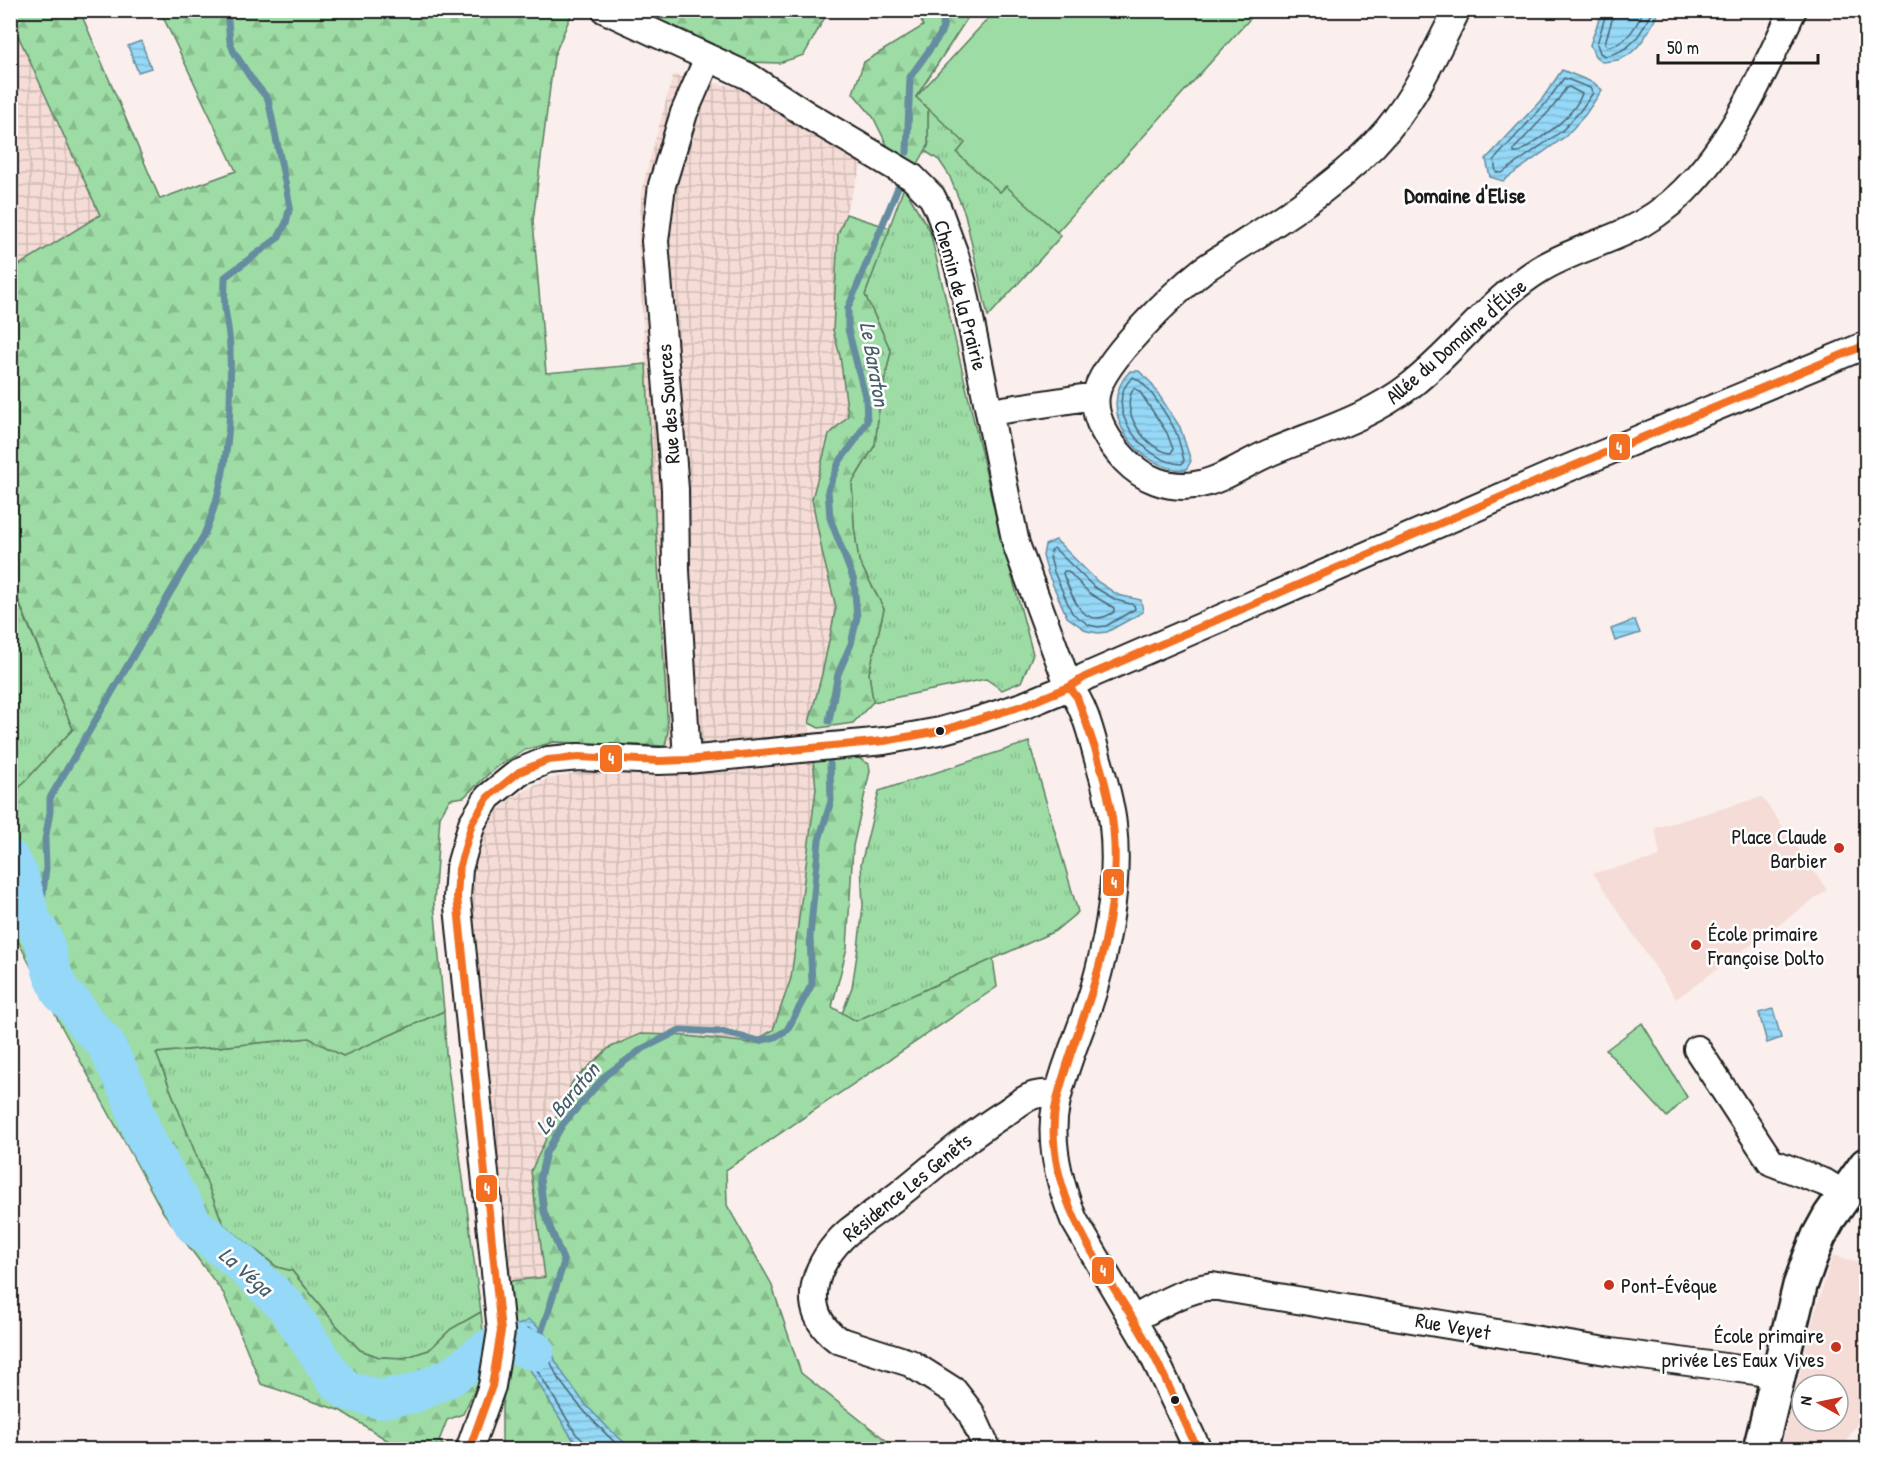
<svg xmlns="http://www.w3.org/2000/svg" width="1877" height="1460" font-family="'Patrick Hand',sans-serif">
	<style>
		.built { fill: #f5dcd6; fill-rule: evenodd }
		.industrial { fill: url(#industrial-grid) }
		.grass { fill: url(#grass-tufts); stroke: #5c7c60; stroke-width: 1.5 }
		.forest { fill: url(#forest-firs); stroke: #5c7c60; stroke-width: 1.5 }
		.green { fill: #9ddca5; stroke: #5c7c60; stroke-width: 1.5 }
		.water { fill: url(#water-rules); stroke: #658d9f; stroke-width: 1.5 }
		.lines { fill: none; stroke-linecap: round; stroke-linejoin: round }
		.shore { stroke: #4c6774; stroke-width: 1.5 }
		.stream { stroke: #658d9f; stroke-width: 7 }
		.river { stroke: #95d8f7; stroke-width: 39 }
		.minor-casing { stroke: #1c1c1c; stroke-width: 30 }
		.major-casing { stroke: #1c1c1c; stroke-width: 38 }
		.minor { stroke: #fff; stroke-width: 26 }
		.major { stroke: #fff; stroke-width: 33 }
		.bus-1-casing { stroke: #fff; stroke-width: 12 }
		.bus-1 { stroke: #f37023; stroke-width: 8 }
		.bus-dot { fill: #1c1c1c; stroke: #fff; stroke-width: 2 }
		.poi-dot { fill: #c8321e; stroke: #fff; stroke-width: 2 }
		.labels { text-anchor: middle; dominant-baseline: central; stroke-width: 5; stroke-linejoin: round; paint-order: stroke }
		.street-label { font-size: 21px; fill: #1c1c1c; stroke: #fff }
		.poi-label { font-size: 21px; fill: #1c1c1c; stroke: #fff; text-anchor: end }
		.neighbourhood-label { font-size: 22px; font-weight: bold; fill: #1c1c1c; stroke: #fff }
		.water-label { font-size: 22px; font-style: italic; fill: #465e69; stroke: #fff }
		.line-badge { stroke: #fff; stroke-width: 2 }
		.badge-label { font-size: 16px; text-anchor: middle; font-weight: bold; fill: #fff }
	</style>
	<defs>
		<pattern id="industrial-grid" width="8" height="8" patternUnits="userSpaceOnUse" patternTransform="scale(1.5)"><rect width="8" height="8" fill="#f5dcd6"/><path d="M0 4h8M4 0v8" fill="none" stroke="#d1bcb7"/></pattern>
		<pattern id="grass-tufts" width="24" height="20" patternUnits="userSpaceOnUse" patternTransform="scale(1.5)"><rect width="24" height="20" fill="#9ddca5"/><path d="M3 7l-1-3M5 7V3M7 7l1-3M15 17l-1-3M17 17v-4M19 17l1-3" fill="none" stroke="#87bc8d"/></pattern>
		<pattern id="forest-firs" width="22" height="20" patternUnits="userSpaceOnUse" patternTransform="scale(1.5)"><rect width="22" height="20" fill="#9ddca5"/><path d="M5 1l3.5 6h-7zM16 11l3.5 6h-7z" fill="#87bc8d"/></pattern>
		<pattern id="water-rules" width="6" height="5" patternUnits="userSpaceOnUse" patternTransform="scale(1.5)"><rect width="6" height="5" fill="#95d8f7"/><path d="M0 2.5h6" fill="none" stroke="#80b9d3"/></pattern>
	</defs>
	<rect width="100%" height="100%" fill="#faefec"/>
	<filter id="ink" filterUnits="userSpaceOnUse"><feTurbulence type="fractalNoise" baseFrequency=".0167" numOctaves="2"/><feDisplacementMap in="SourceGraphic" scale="12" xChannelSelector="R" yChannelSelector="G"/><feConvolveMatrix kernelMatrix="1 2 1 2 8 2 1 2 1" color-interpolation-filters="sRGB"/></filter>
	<g filter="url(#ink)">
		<path class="built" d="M 1762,797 L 1827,890 L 1676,999 L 1593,873 L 1660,857 L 1655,828 Z
			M 1833,1255 L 1866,1265 L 1866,1408 L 1842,1449 L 1781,1449 L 1816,1309 ZM 1802,1385 L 1838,1385 L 1838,1421 L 1802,1421 Z"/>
		<path class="industrial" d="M 10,20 L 100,215 L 11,270 L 10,270 Z
			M 673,75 L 743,88 L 863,162 L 838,234 L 833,330 L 840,356 L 848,416 L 829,435 L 823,556 L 836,607 L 822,674 L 809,723 L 816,789 L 791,978 L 773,1030 L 752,1043 L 676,1035 L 640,1034 L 531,1171 L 545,1277 L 503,1282 L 484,1109 L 472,898 L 477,856 L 484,834 L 491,817 L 513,797 L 547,779 L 587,771 L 670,777 L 665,746 L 668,731 L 638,242 L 642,188 Z"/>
		<path class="grass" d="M 928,108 L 966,143 L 957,153 L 1000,192 L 1006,185 L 1061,236 L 988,317 L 965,214 L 949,175 L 939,160 L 925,151 L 928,146 Z
			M 904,187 L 930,231 L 997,521 L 1033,654 L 1021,682 L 1002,690 L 986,679 L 873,702 L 869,673 L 884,609 L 859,561 L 854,527 L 852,483 L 875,445 L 880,400 L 891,351 L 865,295 Z
			M 10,583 L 73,729 L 11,797 L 10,797 Z
			M 1029,742 L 1078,912 L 1055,931 L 856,1021 L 842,1014 L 852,987 L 858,948 L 863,906 L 861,864 L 879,791 Z
			M 444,1011 L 446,1053 L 481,1312 L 451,1329 L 429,1350 L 404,1358 L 379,1357 L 360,1350 L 337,1326 L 292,1271 L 277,1267 L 223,1224 L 156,1053 L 309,1038 L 343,1056 Z"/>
		<path class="forest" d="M 560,10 L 571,15 L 554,56 L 533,221 L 546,373 L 646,364 L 668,731 L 665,746 L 554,742 L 525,750 L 495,768 L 464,797 L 450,799 L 440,816 L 434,903 L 444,1011 L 343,1056 L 309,1038 L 156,1053 L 223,1224 L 277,1267 L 292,1271 L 337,1326 L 360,1350 L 379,1357 L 404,1358 L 429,1350 L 451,1329 L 481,1312 L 485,1350 L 481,1377 L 463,1414 L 447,1420 L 439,1441 L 447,1449 L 401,1449 L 341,1411 L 261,1384 L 224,1294 L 163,1212 L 59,1022 L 11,927 L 10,798 L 73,729 L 11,583 L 11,270 L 100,215 L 11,20 L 11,11 L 80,11 L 160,199 L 236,171 L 163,17 L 144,13 L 143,11 Z
			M 825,10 L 825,17 L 804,55 L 779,63 L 750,62 L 686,31 L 636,11 Z
			M 918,11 L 972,11 L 916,97 L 928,108 L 928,146 L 916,167 L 888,147 L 873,117 L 853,93 L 864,62 L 923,26 Z
			M 846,214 L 890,228 L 865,295 L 891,351 L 880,400 L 875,445 L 852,483 L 854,527 L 859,561 L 884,609 L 869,673 L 873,702 L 853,723 L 819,728 L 809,723 L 822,674 L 836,607 L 823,556 L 812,499 L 829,435 L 848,416 L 840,356 L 833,330 L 838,234 Z
			M 848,752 L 869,764 L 870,771 L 853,846 L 847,948 L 832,1007 L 856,1021 L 993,959 L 997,987 L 726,1170 L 727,1205 L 771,1283 L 801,1373 L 897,1449 L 499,1450 L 502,1443 L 502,1407 L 509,1358 L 503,1282 L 545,1277 L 531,1171 L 573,1081 L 609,1048 L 640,1034 L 676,1035 L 752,1043 L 773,1030 L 791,978 L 816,789 L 813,759 Z"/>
		<path class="green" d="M 995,11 L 995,10 L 1257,11 L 1057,232 L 1006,186 L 1000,192 L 957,153 L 965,143 L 916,97 Z
			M 1642,1023 L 1687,1097 L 1667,1117 L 1606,1050 Z"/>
		<path class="water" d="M 1602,11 L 1602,10 L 1659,11 C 1651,28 1640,51 1621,59 C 1615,61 1608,61 1602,62 L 1595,56 L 1590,45 Z
			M 141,41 L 151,68 L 138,72 L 128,46 Z
			M 1562,70 L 1594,83 L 1602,90 L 1585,115 L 1566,136 L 1503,181 L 1490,177 L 1486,159 L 1542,99 Z
			M 1130,371 L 1139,371 L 1151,383 L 1180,427 L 1191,461 L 1186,470 C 1139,471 1092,410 1130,371 Z
			M 1056,540 L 1098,582 L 1118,595 L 1141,600 L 1143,612 L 1107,632 L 1098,633 L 1087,631 L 1067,617 L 1048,574 L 1043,556 L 1045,545 Z
			M 1635,620 L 1640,633 L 1615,641 L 1611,629 Z
			M 1773,1009 L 1781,1038 L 1767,1043 L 1759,1013 Z
			M 529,1320 L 542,1330 L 548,1338 L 555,1360 L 564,1375 L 585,1404 L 610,1430 L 632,1449 L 585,1449 L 572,1438 L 529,1368 L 523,1363 L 504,1361 L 511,1328 Z"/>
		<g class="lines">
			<path class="shore" d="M 1607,10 L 1597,44 L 1600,53 L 1605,56 C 1632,51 1641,35 1652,10
				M 1615,10 L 1605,43 L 1607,47 C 1626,45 1636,27 1644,10
				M 1564,78 L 1590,88 L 1593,93 L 1580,111 L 1562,131 L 1502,173 L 1496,172 L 1494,160 L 1546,103 Z
				M 1569,87 L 1582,94 C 1572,120 1540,138 1518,153 L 1514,153 L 1514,149 L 1553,107 L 1566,88 Z
				M 1133,377 C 1146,381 1167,416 1174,428 C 1179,438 1181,450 1184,460 L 1182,464 C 1146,464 1099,406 1133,377 Z
				M 1134,388 L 1140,392 L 1167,433 L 1173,449 L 1171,453 C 1146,450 1118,411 1134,388 Z
				M 1054,548 L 1094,587 L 1116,600 L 1134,605 L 1135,609 L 1106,626 L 1098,627 L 1089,625 L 1072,613 L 1054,572 L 1050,557 L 1051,550 Z
				M 1064,571 L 1068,571 L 1089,593 L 1114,608 L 1114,612 C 1083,632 1073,598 1063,574 Z
				M 512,1350 L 517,1332 L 528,1328 C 546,1339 548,1362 559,1379 C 577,1406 599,1428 623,1450
				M 512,1354 L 514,1356 L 526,1358 L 534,1365 L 576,1434 L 587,1444 L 588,1450"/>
			<path class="stream" d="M 907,152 L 910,77 L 940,35 L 943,27 L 944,10
				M 829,721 L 838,674 L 851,644 L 857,617 L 854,581 L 830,518 L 828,490 L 839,462 L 855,441 L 867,421 L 866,400 L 848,329 L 848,308 L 899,185
				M 31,919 L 43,893 L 46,868 L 45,840 L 50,812 L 50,798 L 204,535 C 229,478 232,412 230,350 C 230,336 227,322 225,309 C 224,298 225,287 225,277 L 278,238 L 286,223 L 290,206 L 268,99 L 250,77 L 234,52 L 230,42 L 227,10
				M 539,1339 L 564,1262 L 544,1212 L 540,1178 L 546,1153 L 563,1124 L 606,1075 L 642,1049 L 680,1030 L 721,1032 L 759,1041 L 775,1037 L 787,1030 L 812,984 L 810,937 L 819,840 L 831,801 L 830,764"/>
			<path class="river" d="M 10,859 L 19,875 L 31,919 L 43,938 L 52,972 L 61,993 L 75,1006 L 85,1022 L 105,1043 L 130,1094 L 143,1134 L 194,1225 L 241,1263 L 286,1306 L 334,1378 L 348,1391 L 379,1399 L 413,1394 L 452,1376 L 489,1348 L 508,1343 L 535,1351"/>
			<defs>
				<path id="minor" d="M 605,10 L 748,76 L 809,116 L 912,177 L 932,197 L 938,209 L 955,255 L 963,284 L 1016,544 L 1069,687 C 1086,707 1092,739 1099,763 C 1105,784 1111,804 1113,825 C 1119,879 1108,941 1093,992 C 1082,1029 1063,1067 1056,1105 C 1048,1143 1060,1185 1074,1220 L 1151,1351 L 1198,1450
					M 1457,10 C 1437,50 1416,95 1388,129 C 1338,189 1267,227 1203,270 C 1175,292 1101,362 1096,395 C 1092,418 1110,444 1125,460 C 1143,479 1168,489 1195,485 C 1220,482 1247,462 1271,452 C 1319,432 1369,418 1411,385 C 1457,349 1488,302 1539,270 C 1566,253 1597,245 1625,232 C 1647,222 1667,208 1684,191 C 1734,141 1763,73 1793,10
					M 990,412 L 1095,396
					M 687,760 L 676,570 L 675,489 L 655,241 L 662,185 L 684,113 L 708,58
					M 1697,1049 L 1771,1162 L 1826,1183 L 1844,1194
					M 1134,1319 C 1159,1305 1184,1290 1212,1286 L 1612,1352 L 1755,1371 L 1778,1376
					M 469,1450 L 492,1386 L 501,1331 L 457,897 L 459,869 L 472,823 L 488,797 L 519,772 L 548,760 L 579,757 L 659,761 L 687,760 L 884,741 L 940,731 L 976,721 L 1025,705 L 1069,687 L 1085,677 L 1554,474 L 1866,345
					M 988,1450 L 971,1413 L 954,1391 L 910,1363 L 838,1340 C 796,1310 815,1261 848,1232 C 867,1217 888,1204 907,1188 C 939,1162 970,1135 1005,1113 C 1013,1108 1023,1099 1032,1096 C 1039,1093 1051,1094 1059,1093"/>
				<path id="major" d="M 1760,1450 L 1800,1286 L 1810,1258 L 1819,1236 L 1830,1216 L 1866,1165"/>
			</defs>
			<use href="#minor" class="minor-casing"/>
			<use href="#major" class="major-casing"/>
			<use href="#minor" class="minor"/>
			<use href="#major" class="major"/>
			<defs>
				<path id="bus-1" d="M 1069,687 L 1077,697 C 1090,733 1103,769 1110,806 C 1122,868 1110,932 1092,991 C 1080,1030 1063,1069 1055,1109 C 1043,1201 1110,1274 1151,1350 C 1168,1382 1182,1417 1198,1450
					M 469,1450 L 492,1386 L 501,1331 L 457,897 L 459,869 L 472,823 L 488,797 L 519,772 L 548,760 L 579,757 L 659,761 L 687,760 L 884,741 L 940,731 L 1025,705 L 1069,687 L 1085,677 L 1554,474 L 1866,345"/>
			</defs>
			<use href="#bus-1" class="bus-1-casing"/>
			<use href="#bus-1" class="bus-1"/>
		</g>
	</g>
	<g class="bus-dot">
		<circle cx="940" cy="731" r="5"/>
		<circle cx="1175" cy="1400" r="5"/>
	</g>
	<g class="poi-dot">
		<circle cx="1839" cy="848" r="6"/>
		<circle cx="1696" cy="945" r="6"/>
		<circle cx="1609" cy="1285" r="6"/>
		<circle cx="1836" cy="1347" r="6"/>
	</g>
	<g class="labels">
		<g class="street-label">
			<text transform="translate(961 295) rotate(75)">Chemin de la Prairie</text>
			<text transform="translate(1456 341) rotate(-41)">Allée du Domaine d'Élise</text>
			<text transform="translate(668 404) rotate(-94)">Rue des Sources</text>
			<text transform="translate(907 1187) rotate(-39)">Résidence Les Genêts</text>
			<text transform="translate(1453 1326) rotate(10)">Rue Veyet</text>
		</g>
		<g class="poi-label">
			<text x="1827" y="836">Place Claude<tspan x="1827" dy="24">Barbier</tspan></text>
			<text x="1708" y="933" text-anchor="start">École primaire<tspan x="1708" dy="24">Françoise Dolto</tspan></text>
			<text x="1621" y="1285" text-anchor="start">Pont-Évêque</text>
			<text x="1824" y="1335">École primaire<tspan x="1824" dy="24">privée Les Eaux Vives</tspan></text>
		</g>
		<g class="neighbourhood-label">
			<text x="1465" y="195">Domaine d'Elise</text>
		</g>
		<g class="water-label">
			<text transform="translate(875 364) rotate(80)">Le Baraton</text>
			<text transform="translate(567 1098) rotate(-50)">Le Baraton</text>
			<text transform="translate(246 1271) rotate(41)">La Véga</text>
		</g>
	</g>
	<g class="line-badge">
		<rect x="1608" y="433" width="23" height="28" rx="6" fill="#f37023"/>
		<rect x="599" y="744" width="24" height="29" rx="6" fill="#f37023"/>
		<rect x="1102" y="868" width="23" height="29" rx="6" fill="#f37023"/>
		<rect x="475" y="1174" width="23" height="29" rx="6" fill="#f37023"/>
		<rect x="1091" y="1256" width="24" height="29" rx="6" fill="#f37023"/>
	</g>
	<g class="badge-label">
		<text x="1619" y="453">4</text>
		<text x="611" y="764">4</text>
		<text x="1114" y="888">4</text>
		<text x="487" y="1194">4</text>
		<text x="1103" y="1276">4</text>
	</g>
	<rect width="1877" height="1460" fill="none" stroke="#fff" stroke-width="36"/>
	<rect x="18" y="18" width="1841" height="1424" fill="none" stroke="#1c1c1c" stroke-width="2" filter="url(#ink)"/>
	<g transform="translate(1820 1403) rotate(279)"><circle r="28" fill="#ffffff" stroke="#a4a4a4" stroke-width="1.5"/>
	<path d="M0-4.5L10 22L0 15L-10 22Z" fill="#c8321e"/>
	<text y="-9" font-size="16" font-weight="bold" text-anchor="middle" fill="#1c1c1c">N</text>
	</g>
	<path d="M1658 54v9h160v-9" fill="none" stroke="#1c1c1c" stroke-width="3"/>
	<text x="1667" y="54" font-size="18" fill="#1c1c1c" stroke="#ffffff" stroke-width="4.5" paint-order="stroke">50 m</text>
</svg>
